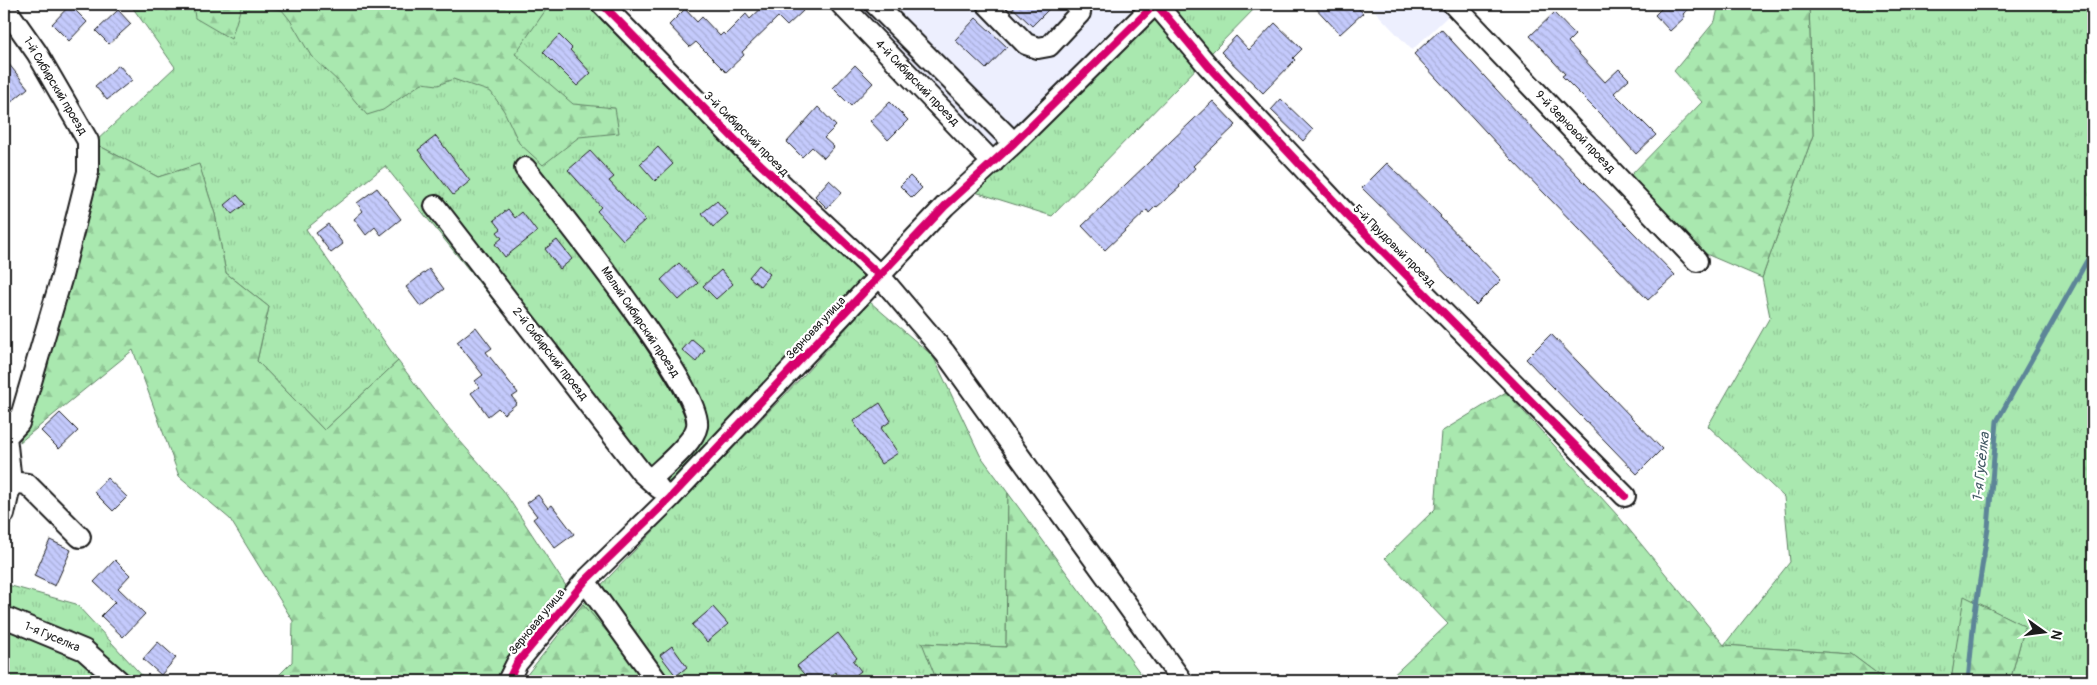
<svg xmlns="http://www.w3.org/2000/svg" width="2097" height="685" font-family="Pangolin,sans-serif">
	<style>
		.built { fill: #edeffe }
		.grass { fill: url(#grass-tufts); stroke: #628266 }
		.forest { fill: url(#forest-firs); stroke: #628266 }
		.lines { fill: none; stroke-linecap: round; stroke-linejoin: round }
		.stream { stroke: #5d8598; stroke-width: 5 }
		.building { fill: url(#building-back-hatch); stroke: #1c1c1c }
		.minor-casing { stroke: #1c1c1c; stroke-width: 24 }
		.minor { stroke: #fff; stroke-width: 20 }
		.cycleway-casing { stroke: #fff; stroke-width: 11 }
		.cycleway { stroke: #d6006c; stroke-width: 8 }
		.labels { text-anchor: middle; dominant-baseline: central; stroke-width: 4.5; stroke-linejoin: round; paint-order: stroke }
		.street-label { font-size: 12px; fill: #1c1c1c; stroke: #fff }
		.water-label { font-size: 14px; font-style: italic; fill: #425964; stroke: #fff }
	</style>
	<defs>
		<pattern id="grass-tufts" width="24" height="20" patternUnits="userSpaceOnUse" patternTransform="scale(1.25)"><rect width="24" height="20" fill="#a9e8af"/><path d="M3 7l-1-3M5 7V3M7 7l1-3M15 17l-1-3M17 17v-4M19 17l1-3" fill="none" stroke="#91c696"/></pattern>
		<pattern id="forest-firs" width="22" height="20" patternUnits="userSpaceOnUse" patternTransform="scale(1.25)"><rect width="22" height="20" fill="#a9e8af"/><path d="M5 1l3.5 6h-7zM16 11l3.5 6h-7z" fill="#91c696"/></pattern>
		<pattern id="building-back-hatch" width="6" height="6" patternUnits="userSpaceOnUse" patternTransform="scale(1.25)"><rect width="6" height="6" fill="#c4cafc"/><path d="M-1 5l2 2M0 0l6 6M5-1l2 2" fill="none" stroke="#a8add7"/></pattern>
	</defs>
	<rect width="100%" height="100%" fill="#fff"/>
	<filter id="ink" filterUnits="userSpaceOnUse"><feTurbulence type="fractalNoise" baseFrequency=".02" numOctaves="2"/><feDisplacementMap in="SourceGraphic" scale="10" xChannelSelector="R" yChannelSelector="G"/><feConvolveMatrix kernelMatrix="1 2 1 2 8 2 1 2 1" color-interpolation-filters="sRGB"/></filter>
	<g filter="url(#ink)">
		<path class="built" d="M 848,4 L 1146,4 L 997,148 L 991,150 Z
			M 1368,4 L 1437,4 L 1448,16 L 1412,50 Z"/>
		<path class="grass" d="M 130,4 L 614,4 L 861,270 L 863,278 L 673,484 L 648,489 L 636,477 L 385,166 L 306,229 L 398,361 L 324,430 L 257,361 L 269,307 L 226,273 L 215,214 L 199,165 L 158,177 L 94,143 L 175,67 Z
			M 1170,4 L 1259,4 L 1052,216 L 975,192 Z
			M 1809,4 L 2093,4 L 2093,681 L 2010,681 L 2025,626 L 1965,597 L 1951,681 L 1887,681 L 1851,654 L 1724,645 L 1790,562 L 1784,497 L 1708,426 L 1770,317 L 1762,278 L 1813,135 Z
			M 870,302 L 933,356 L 980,455 L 1008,493 L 1006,647 L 923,643 L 937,681 L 649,681 L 583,604 L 803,376 Z
			M 4,584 L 76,604 L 147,681 L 4,681 Z"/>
		<path class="forest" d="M 155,4 L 187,4 L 167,11 Z
			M 193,4 L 242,4 L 231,39 L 195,18 Z
			M 244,4 L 550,4 L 515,54 L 573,104 L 615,108 L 619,133 L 579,137 L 543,165 L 519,143 L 504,111 L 491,92 L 453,79 L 438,85 L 422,83 L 383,110 L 367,115 L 340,83 L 311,56 L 290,20 L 282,10 Z
			M 1719,4 L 1809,4 L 1813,135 L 1762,278 L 1706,254 L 1628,178 L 1702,102 L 1674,71 L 1715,21 Z
			M 94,143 L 158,177 L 199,164 L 215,214 L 226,273 L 269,307 L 257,361 L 324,430 L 398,361 L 445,424 L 503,490 L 566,586 L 507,658 L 495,681 L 273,681 L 292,662 L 293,621 L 230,519 L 179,476 L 133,350 L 20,442 L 99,174 Z
			M 1506,392 L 1618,516 L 1724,645 L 1851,654 L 1887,681 L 1387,681 L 1448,624 L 1385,558 L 1435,509 L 1441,432 Z
			M 1008,493 L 1146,681 L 937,681 L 922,643 L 1006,647 Z
			M 1964,596 L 2025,626 L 2010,681 L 1951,681 Z
			M 583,604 L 649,681 L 522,681 Z"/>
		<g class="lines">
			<path class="stream" d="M 1968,681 L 1974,619 L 1988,528 L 1997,421 L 2093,250"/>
		</g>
		<path class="building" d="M 766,4 L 796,4 L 803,11 L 787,26 L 778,17 L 742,52 L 744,55 L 726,72 L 696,42 L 690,47 L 669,25 L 685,9 L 697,22 L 702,17 L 720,36 L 723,33 L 725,35 L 746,14 L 750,19 Z
			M 1009,4 L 1054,4 L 1032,26 Z
			M 1312,4 L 1354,4 L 1363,13 L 1340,34 Z
			M 1666,4 L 1694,4 L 1683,14 L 1685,17 L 1670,31 L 1655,15 Z
			M 70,5 L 87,22 L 69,41 L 52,24 Z
			M 118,10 L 131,24 L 109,44 L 96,31 Z
			M 1554,13 L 1575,35 L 1568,42 L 1605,82 L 1619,69 L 1629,79 L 1614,93 L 1656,135 L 1636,154 L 1605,119 L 1562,76 L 1565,74 L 1530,36 Z
			M 976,18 L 1007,47 L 986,69 L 955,40 Z
			M 1275,23 L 1302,49 L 1293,58 L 1295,60 L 1263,93 L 1221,52 L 1236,36 L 1249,50 Z
			M 1441,29 L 1540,137 L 1675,275 L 1648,300 L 1511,159 L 1414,54 Z
			M 559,35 L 572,48 L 570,50 L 591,73 L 577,86 L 543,52 Z
			M 4,58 L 28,88 L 9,104 L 4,97 Z
			M 119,65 L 132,80 L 107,100 L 95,86 Z
			M 855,65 L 873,83 L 851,106 L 833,88 Z
			M 1281,99 L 1313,130 L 1303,141 L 1271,110 Z
			M 1213,101 L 1236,125 L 1193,166 L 1195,168 L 1179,186 L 1180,187 L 1157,207 L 1156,206 L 1149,213 L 1147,210 L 1105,250 L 1082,226 Z
			M 890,102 L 908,120 L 888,140 L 870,121 Z
			M 818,107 L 836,126 L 824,138 L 834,147 L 824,158 L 812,147 L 802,157 L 787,142 Z
			M 436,136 L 470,181 L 453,195 L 418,150 Z
			M 658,147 L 673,164 L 655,181 L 640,164 Z
			M 590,151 L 614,177 L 609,181 L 645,220 L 623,240 L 597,211 L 601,207 L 568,170 Z
			M 1387,163 L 1441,216 L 1440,217 L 1501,280 L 1476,305 L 1425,252 L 1426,251 L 1362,188 Z
			M 910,176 L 922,188 L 912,198 L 900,186 Z
			M 829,180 L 842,192 L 827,208 L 815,196 Z
			M 377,188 L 401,219 L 381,235 L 375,227 L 366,235 L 354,219 L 363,211 L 357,203 Z
			M 237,195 L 245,204 L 232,214 L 225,205 Z
			M 717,201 L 728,214 L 713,227 L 702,213 Z
			M 508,209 L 515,218 L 522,212 L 537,232 L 505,257 L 495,244 L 502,238 L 497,232 L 501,229 L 494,220 Z
			M 328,224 L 343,244 L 331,253 L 316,233 Z
			M 557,240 L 572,259 L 560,269 L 545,249 Z
			M 679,263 L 698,283 L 679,300 L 661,280 Z
			M 759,265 L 770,274 L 760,286 L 749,277 Z
			M 429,269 L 444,289 L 421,307 L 406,287 Z
			M 721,270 L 733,284 L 716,299 L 703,286 Z
			M 476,327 L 492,348 L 486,352 L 518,393 L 512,397 L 517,403 L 504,414 L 498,408 L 488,416 L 471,393 L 479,387 L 475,381 L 483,375 L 457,342 Z
			M 1551,334 L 1662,449 L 1637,474 L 1526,359 Z
			M 692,339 L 705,350 L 696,362 L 682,350 Z
			M 880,403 L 891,421 L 881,428 L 898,453 L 881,464 L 853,421 Z
			M 60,413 L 78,431 L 59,449 L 41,431 Z
			M 107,478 L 127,497 L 113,511 L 94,492 Z
			M 538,495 L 548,508 L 552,505 L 574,534 L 555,548 L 533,519 L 537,516 L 527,503 Z
			M 50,540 L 71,550 L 55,586 L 34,576 Z
			M 115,560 L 130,575 L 118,588 L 145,614 L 123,637 L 101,616 L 115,602 L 94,582 Z
			M 713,607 L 728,624 L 707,642 L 692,625 Z
			M 838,633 L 857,658 L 853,661 L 861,671 L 848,681 L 843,681 L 835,672 L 823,681 L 810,681 L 797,666 Z
			M 158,642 L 176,658 L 161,675 L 143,659 Z
			M 672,646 L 687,667 L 676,676 L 660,655 Z"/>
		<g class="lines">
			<defs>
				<path id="minor" d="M 602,4 L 743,148 L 879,275 L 945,353 L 1182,681
					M 841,4 L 993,163
					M 875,4 L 1014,143
					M 987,4 L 1026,44 L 1038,48 L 1049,46 L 1080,13 L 1081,4
					M 1156,4 L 1208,66 L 1347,215 L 1625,496
					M 1453,4 L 1697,261
					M 4,6 L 37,53 L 88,141 L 88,172 L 62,276 L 19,423 L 6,437
					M 525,168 C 555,206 703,389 697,426 C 694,443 663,467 650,480
					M 435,206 L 641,472 L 659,488
					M 4,418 L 11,482 L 4,514
					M 11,482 L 27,484 L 80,537
					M 585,581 L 657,681
					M 4,617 L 84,650 L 119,681
					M 508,681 L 517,663 L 585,581 L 670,498 L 945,206 L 1014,143 L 1155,4"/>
			</defs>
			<use href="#minor" class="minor-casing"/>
			<use href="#minor" class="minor"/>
			<defs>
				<path id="cycleway" d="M 602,4 L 743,148 L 879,275
					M 1156,4 L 1208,66 L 1347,215 L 1625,496
					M 508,681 L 517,663 L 585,581 L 670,498 L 945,206 L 1014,143 L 1155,4"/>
			</defs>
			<use href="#cycleway" class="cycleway-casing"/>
			<use href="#cycleway" class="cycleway"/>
		</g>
	</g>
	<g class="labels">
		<g class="street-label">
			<text transform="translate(917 83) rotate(46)">4-й Сибирский проезд</text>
			<text transform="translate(55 86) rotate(59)">1-й Сибирский проезд</text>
			<text transform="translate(1575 132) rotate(46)">9-й Зерновой проезд</text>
			<text transform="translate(746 134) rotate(45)">3-й Сибирский проезд</text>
			<text transform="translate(1394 246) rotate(45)">5-й Прудовый проезд</text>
			<text transform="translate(640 322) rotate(56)">Малый Сибирский проезд</text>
			<text transform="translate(816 328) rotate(-47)">Зерновая улица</text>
			<text transform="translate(550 354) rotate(52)">2-й Сибирский проезд</text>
			<text transform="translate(537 622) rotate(-51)">Зерновая улица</text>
			<text transform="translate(52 637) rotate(23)">1-я Гуселка</text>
		</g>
		<g class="water-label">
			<text transform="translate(1981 467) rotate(-84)">1-я Гусёлка</text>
		</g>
	</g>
	<rect width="2097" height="685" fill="none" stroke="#fff" stroke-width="20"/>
	<rect x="10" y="10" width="2077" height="665" fill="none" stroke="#1c1c1c" stroke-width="2" filter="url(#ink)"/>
	<g transform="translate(2044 632) rotate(104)" stroke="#ffffff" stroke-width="4" paint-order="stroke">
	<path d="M0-4L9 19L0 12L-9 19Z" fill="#1c1c1c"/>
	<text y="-8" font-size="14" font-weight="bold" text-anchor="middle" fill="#1c1c1c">N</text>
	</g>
</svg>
